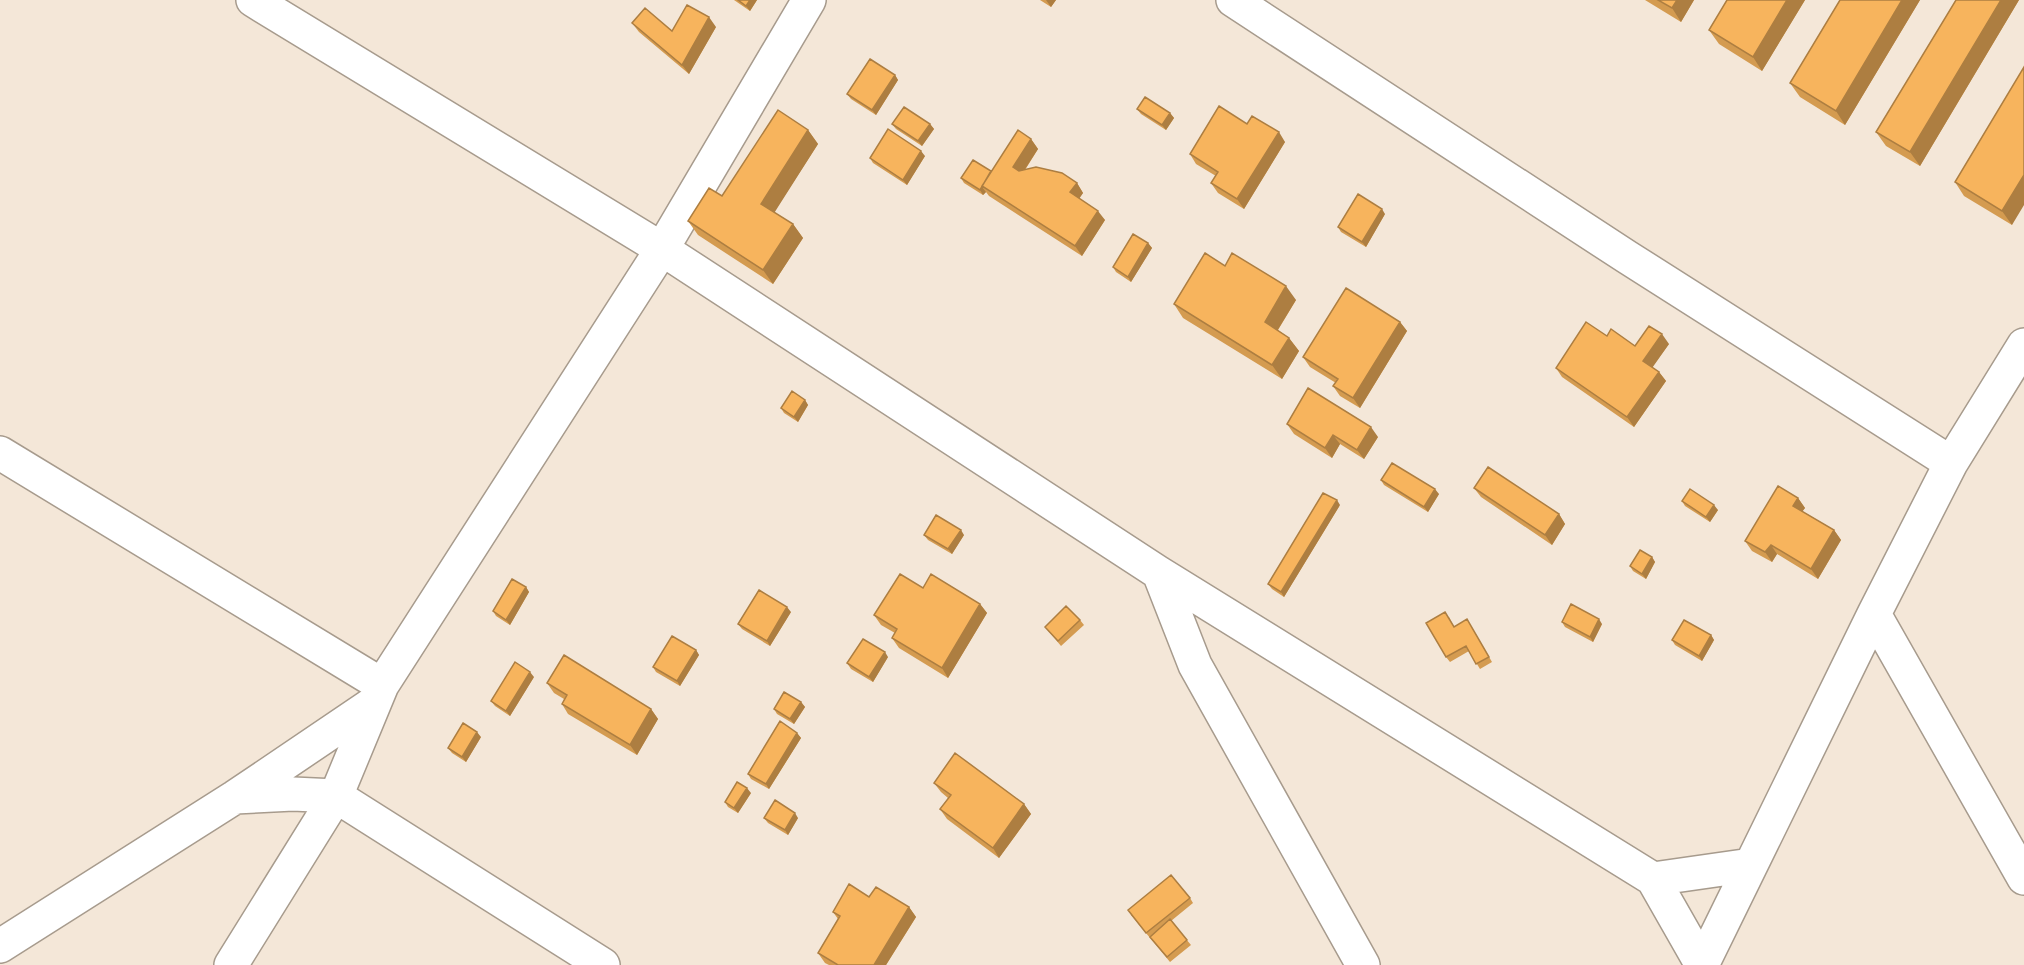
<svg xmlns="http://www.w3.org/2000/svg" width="2024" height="965" font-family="Lato,sans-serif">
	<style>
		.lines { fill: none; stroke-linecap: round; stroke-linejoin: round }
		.street-casing { stroke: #a79b8d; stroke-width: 36 }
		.street { stroke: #fff; stroke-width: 33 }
		.wall { fill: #d49b50 }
		.shaded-wall { fill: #ad7e41 }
		.building { fill: #f7b45d; stroke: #ad7e41; stroke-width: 1.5 }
	</style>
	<rect width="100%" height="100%" fill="#f4e7d8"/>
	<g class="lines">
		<defs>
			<path id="street" d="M 253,0 L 662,249 L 1159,573 L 1653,879 L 1702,965
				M 1233,0 L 1627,257 L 1951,463
				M 0,453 L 382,685
				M 1159,573 L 1195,665 L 1363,965
				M 1874,614 L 2024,878
				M 235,797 L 293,794 L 336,796 L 603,965
				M 1653,879 L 1751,865
				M 0,946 L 235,797 L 374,703
				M 231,965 L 336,796 L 382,685 L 662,249 L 809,0
				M 1702,965 L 1874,614 L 1951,463 L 2024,345"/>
		</defs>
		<use href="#street" class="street-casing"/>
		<use href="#street" class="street"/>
	</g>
	<path class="wall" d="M 734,0 L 757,0 L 750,11 Z
		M 1040,0 L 1056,0 L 1051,7 Z
		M 1645,0 L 1694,0 L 1681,22 Z
		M 1727,0 L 1805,0 L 1762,71 L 1719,44 L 1709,30 Z
		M 1840,0 L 1920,0 L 1845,125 L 1800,97 L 1790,83 Z
		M 1956,0 L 2019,0 L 1920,166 L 1886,146 L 1876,132 Z
		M 632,23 L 672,31 L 716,27 L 689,74 L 639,32 Z
		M 2024,67 L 2012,225 L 1964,196 L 1955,182 Z
		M 895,75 L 898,80 L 876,115 L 851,99 L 847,94 Z
		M 1137,109 L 1170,113 L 1174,118 L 1166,130 L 1141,114 Z
		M 892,124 L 930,124 L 934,129 L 922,146 L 896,129 Z
		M 1247,124 L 1285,142 L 1244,209 L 1218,193 L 1211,183 L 1216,176 L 1196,164 L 1190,154 Z
		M 808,130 L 818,144 L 774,212 L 793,224 L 803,238 L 773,284 L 698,235 L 688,221 Z
		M 1031,139 L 1038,149 L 1025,170 L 1077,183 L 1083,193 L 1079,198 L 1105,220 L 1082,256 L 989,196 L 986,192 L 983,195 L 964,183 L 961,178 L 991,171 Z
		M 925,156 L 907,185 L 873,163 L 870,158 Z
		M 1385,214 L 1366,247 L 1341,232 L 1338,227 Z
		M 1148,243 L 1152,248 L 1131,282 L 1116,272 L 1113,267 Z
		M 1225,266 L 1296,300 L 1278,330 L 1289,338 L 1299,351 L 1282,379 L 1183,318 L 1174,304 Z
		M 1400,322 L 1407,331 L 1360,408 L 1340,396 L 1333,386 L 1336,383 L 1310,367 L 1303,357 Z
		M 1607,336 L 1635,346 L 1669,344 L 1652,367 L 1659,372 L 1666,381 L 1634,427 L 1562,377 L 1556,368 Z
		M 805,400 L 808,405 L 798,422 L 784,413 L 781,408 Z
		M 1287,424 L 1378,437 L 1364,459 L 1340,444 L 1332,458 L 1294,434 Z
		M 1381,480 L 1439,494 L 1428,512 L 1384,485 Z
		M 1474,488 L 1559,514 L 1565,524 L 1552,545 L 1481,497 Z
		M 1798,498 L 1805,508 L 1802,511 L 1834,530 L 1841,540 L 1818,579 L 1777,554 L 1772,562 L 1752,551 L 1745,541 Z
		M 1682,501 L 1718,510 L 1710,522 L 1685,506 Z
		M 1340,505 L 1284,597 L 1272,589 L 1268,584 Z
		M 924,535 L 964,535 L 952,554 L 928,540 Z
		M 1652,557 L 1655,562 L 1646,579 L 1633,571 L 1630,566 Z
		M 526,587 L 529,592 L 510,625 L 496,616 L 493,611 Z
		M 923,588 L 980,604 L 987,613 L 948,678 L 899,648 L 892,638 L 895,633 L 881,625 L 874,615 Z
		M 791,612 L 770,646 L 742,629 L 738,624 Z
		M 1449,617 L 1454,627 L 1467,619 L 1492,662 L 1480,669 L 1469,651 L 1450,662 L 1446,657 Z
		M 1080,620 L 1084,625 L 1061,646 L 1045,627 Z
		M 1562,622 L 1602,624 L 1593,642 L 1565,627 Z
		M 1711,635 L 1714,640 L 1702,661 L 1675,645 L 1672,640 Z
		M 696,650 L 699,655 L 680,686 L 656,672 L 653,667 Z
		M 888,657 L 873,682 L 851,669 L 847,663 Z
		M 534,677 L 510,716 L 495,706 L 491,701 Z
		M 547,683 L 651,709 L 658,719 L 637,755 L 568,714 L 562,704 L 564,699 L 554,693 Z
		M 801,702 L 805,707 L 794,724 L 777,714 L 774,709 Z
		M 797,733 L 801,738 L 769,789 L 751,779 L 748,774 Z
		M 481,737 L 466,762 L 452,753 L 448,748 Z
		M 934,783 L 1024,804 L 1031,814 L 999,858 L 947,819 L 940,809 L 948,798 L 941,792 Z
		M 751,793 L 738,813 L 728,807 L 725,802 Z
		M 764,818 L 798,818 L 788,835 L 768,823 Z
		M 869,897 L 909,907 L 916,917 L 886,965 L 829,965 L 825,963 L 818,953 L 838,919 L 833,912 Z
		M 1190,898 L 1193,903 L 1171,921 L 1191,945 L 1170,962 L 1131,915 Z"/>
	<path class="shaded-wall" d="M 750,0 L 757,0 L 750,11 L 746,6 Z
		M 1046,0 L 1056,0 L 1051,7 Z
		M 1677,0 L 1694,0 L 1681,22 L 1672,8 Z
		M 1787,0 L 1805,0 L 1762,71 L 1753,57 Z
		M 1902,0 L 1920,0 L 1845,125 L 1836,111 Z
		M 2001,0 L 2019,0 L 1920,166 L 1910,152 Z
		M 709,17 L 716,27 L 689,74 L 682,65 Z
		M 895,75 L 898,80 L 876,115 L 872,110 Z
		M 1170,113 L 1174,118 L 1166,130 L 1162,125 Z
		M 930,124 L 934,129 L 922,146 L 918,141 Z
		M 808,130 L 818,144 L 771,218 L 761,204 Z
		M 1279,132 L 1285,142 L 1244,209 L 1237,199 Z
		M 1031,139 L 1038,149 L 1020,177 L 1013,167 Z
		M 921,151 L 925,156 L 907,185 L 903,180 Z
		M 2024,175 L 2024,205 L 2012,225 L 2002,211 Z
		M 1077,183 L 1083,193 L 1077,202 L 1070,192 Z
		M 982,187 L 986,192 L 983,195 L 980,190 Z
		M 1382,209 L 1385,214 L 1366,247 L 1362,242 Z
		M 1098,211 L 1105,220 L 1082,256 L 1075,246 Z
		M 793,224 L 803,238 L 773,284 L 763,270 Z
		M 1148,243 L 1152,248 L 1131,282 L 1128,277 Z
		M 1286,286 L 1296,300 L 1274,336 L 1265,322 Z
		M 1400,322 L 1407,331 L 1360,408 L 1353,398 Z
		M 1662,334 L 1669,344 L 1650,371 L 1643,361 Z
		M 1289,338 L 1299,351 L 1282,379 L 1272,365 Z
		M 1659,372 L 1666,381 L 1634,427 L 1627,417 Z
		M 805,400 L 808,405 L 798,422 L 794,417 Z
		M 1371,427 L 1378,437 L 1364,459 L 1357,450 Z
		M 1333,435 L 1340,444 L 1332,458 L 1325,448 Z
		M 1435,489 L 1439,494 L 1428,512 L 1424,507 Z
		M 1798,498 L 1805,508 L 1799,516 L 1793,506 Z
		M 1337,500 L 1340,505 L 1284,597 L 1281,592 Z
		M 1714,505 L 1718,510 L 1710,522 L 1706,517 Z
		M 1559,514 L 1565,524 L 1552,545 L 1545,535 Z
		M 961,530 L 964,535 L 952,554 L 948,549 Z
		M 1834,530 L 1841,540 L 1818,579 L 1811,569 Z
		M 1771,545 L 1777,554 L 1772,562 L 1765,552 Z
		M 1652,557 L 1655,562 L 1646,579 L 1642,574 Z
		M 526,587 L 529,592 L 510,625 L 506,620 Z
		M 980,604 L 987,613 L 948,678 L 942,668 Z
		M 787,607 L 791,612 L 770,646 L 767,641 Z
		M 1599,619 L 1602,624 L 1593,642 L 1590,637 Z
		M 1711,635 L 1714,640 L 1702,661 L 1699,656 Z
		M 696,650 L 699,655 L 680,686 L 677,681 Z
		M 885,652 L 888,657 L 873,682 L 869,677 Z
		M 530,672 L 534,677 L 510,716 L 506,711 Z
		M 801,702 L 805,707 L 794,724 L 790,719 Z
		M 651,709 L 658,719 L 637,755 L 630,745 Z
		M 477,732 L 481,737 L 466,762 L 462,757 Z
		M 797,733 L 801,738 L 769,789 L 766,784 Z
		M 747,788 L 751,793 L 738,813 L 734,808 Z
		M 1024,804 L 1031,814 L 999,858 L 993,848 Z
		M 795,813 L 798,818 L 788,835 L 785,830 Z
		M 909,907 L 916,917 L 886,965 L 874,965 Z"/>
	<path class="building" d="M 738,0 L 750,0 L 746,6 Z
		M 1658,0 L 1677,0 L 1672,8 Z
		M 1727,0 L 1787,0 L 1753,57 L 1709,30 Z
		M 1840,0 L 1902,0 L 1836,111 L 1790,83 Z
		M 1956,0 L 2001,0 L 1910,152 L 1876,132 Z
		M 687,5 L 709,17 L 682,65 L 632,23 L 645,8 L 672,31 Z
		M 870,59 L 895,75 L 872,110 L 847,94 Z
		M 2024,67 L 2024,175 L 2002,211 L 1955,182 Z
		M 1145,97 L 1170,113 L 1162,125 L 1137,109 Z
		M 1219,106 L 1247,124 L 1252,116 L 1279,132 L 1237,199 L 1211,183 L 1218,172 L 1190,154 Z
		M 904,107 L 930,124 L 918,141 L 892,124 Z
		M 778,110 L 808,130 L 761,204 L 793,224 L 763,270 L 688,221 L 709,188 L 722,196 Z
		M 888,129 L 921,151 L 903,180 L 870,158 Z
		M 1018,130 L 1031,139 L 1013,167 L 1019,171 L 1036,167 L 1062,173 L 1077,183 L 1070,192 L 1098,211 L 1075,246 L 982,186 Z
		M 973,160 L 991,171 L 980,190 L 961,178 Z
		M 1358,194 L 1382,209 L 1362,242 L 1338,227 Z
		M 1133,234 L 1148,243 L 1128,277 L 1113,267 Z
		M 1205,253 L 1225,266 L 1232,253 L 1286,286 L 1265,322 L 1289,338 L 1272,365 L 1174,304 Z
		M 1346,288 L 1400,322 L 1353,398 L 1333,386 L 1338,379 L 1303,357 Z
		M 1586,322 L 1607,336 L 1611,329 L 1635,346 L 1649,326 L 1662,334 L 1643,361 L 1659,372 L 1627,417 L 1556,368 Z
		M 1308,388 L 1371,427 L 1357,450 L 1333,435 L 1325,448 L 1287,424 Z
		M 792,391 L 805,400 L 794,417 L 781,408 Z
		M 1392,463 L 1435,489 L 1424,507 L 1381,480 Z
		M 1488,467 L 1559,514 L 1545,535 L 1474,488 Z
		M 1778,486 L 1798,498 L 1793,506 L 1834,530 L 1811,569 L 1771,545 L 1765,552 L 1745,541 Z
		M 1690,489 L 1714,505 L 1706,517 L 1682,501 Z
		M 1323,493 L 1337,500 L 1281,592 L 1268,584 Z
		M 936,515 L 961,530 L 948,549 L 924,535 Z
		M 1640,550 L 1652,557 L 1642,574 L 1630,566 Z
		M 900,574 L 923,588 L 931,574 L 980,604 L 942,668 L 892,638 L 897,629 L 874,615 Z
		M 512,579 L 526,587 L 506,620 L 493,611 Z
		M 759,590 L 787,607 L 767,641 L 738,624 Z
		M 1571,604 L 1599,619 L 1590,637 L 1562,622 Z
		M 1066,606 L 1080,620 L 1058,641 L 1045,627 Z
		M 1445,612 L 1454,627 L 1467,619 L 1489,657 L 1476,664 L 1466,646 L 1446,657 L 1426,623 Z
		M 1684,620 L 1711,635 L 1699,656 L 1672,640 Z
		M 672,636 L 696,650 L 677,681 L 653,667 Z
		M 863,639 L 885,652 L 869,677 L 847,663 Z
		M 564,655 L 651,709 L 630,745 L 562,704 L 567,695 L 547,683 Z
		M 515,662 L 530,672 L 506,711 L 491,701 Z
		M 784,692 L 801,702 L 790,719 L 774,709 Z
		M 780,721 L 797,733 L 766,784 L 748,774 Z
		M 463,723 L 477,732 L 462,757 L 448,748 Z
		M 955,753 L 1024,804 L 993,848 L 940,809 L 951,795 L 934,783 Z
		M 737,782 L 747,788 L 734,808 L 725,802 Z
		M 775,800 L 795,813 L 785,830 L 764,818 Z
		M 1171,875 L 1190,898 L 1146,933 L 1128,910 Z
		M 849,884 L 869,897 L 876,887 L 909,907 L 874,965 L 838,965 L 818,953 L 840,916 L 833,912 Z
		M 1170,919 L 1187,940 L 1167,957 L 1150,937 Z"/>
</svg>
